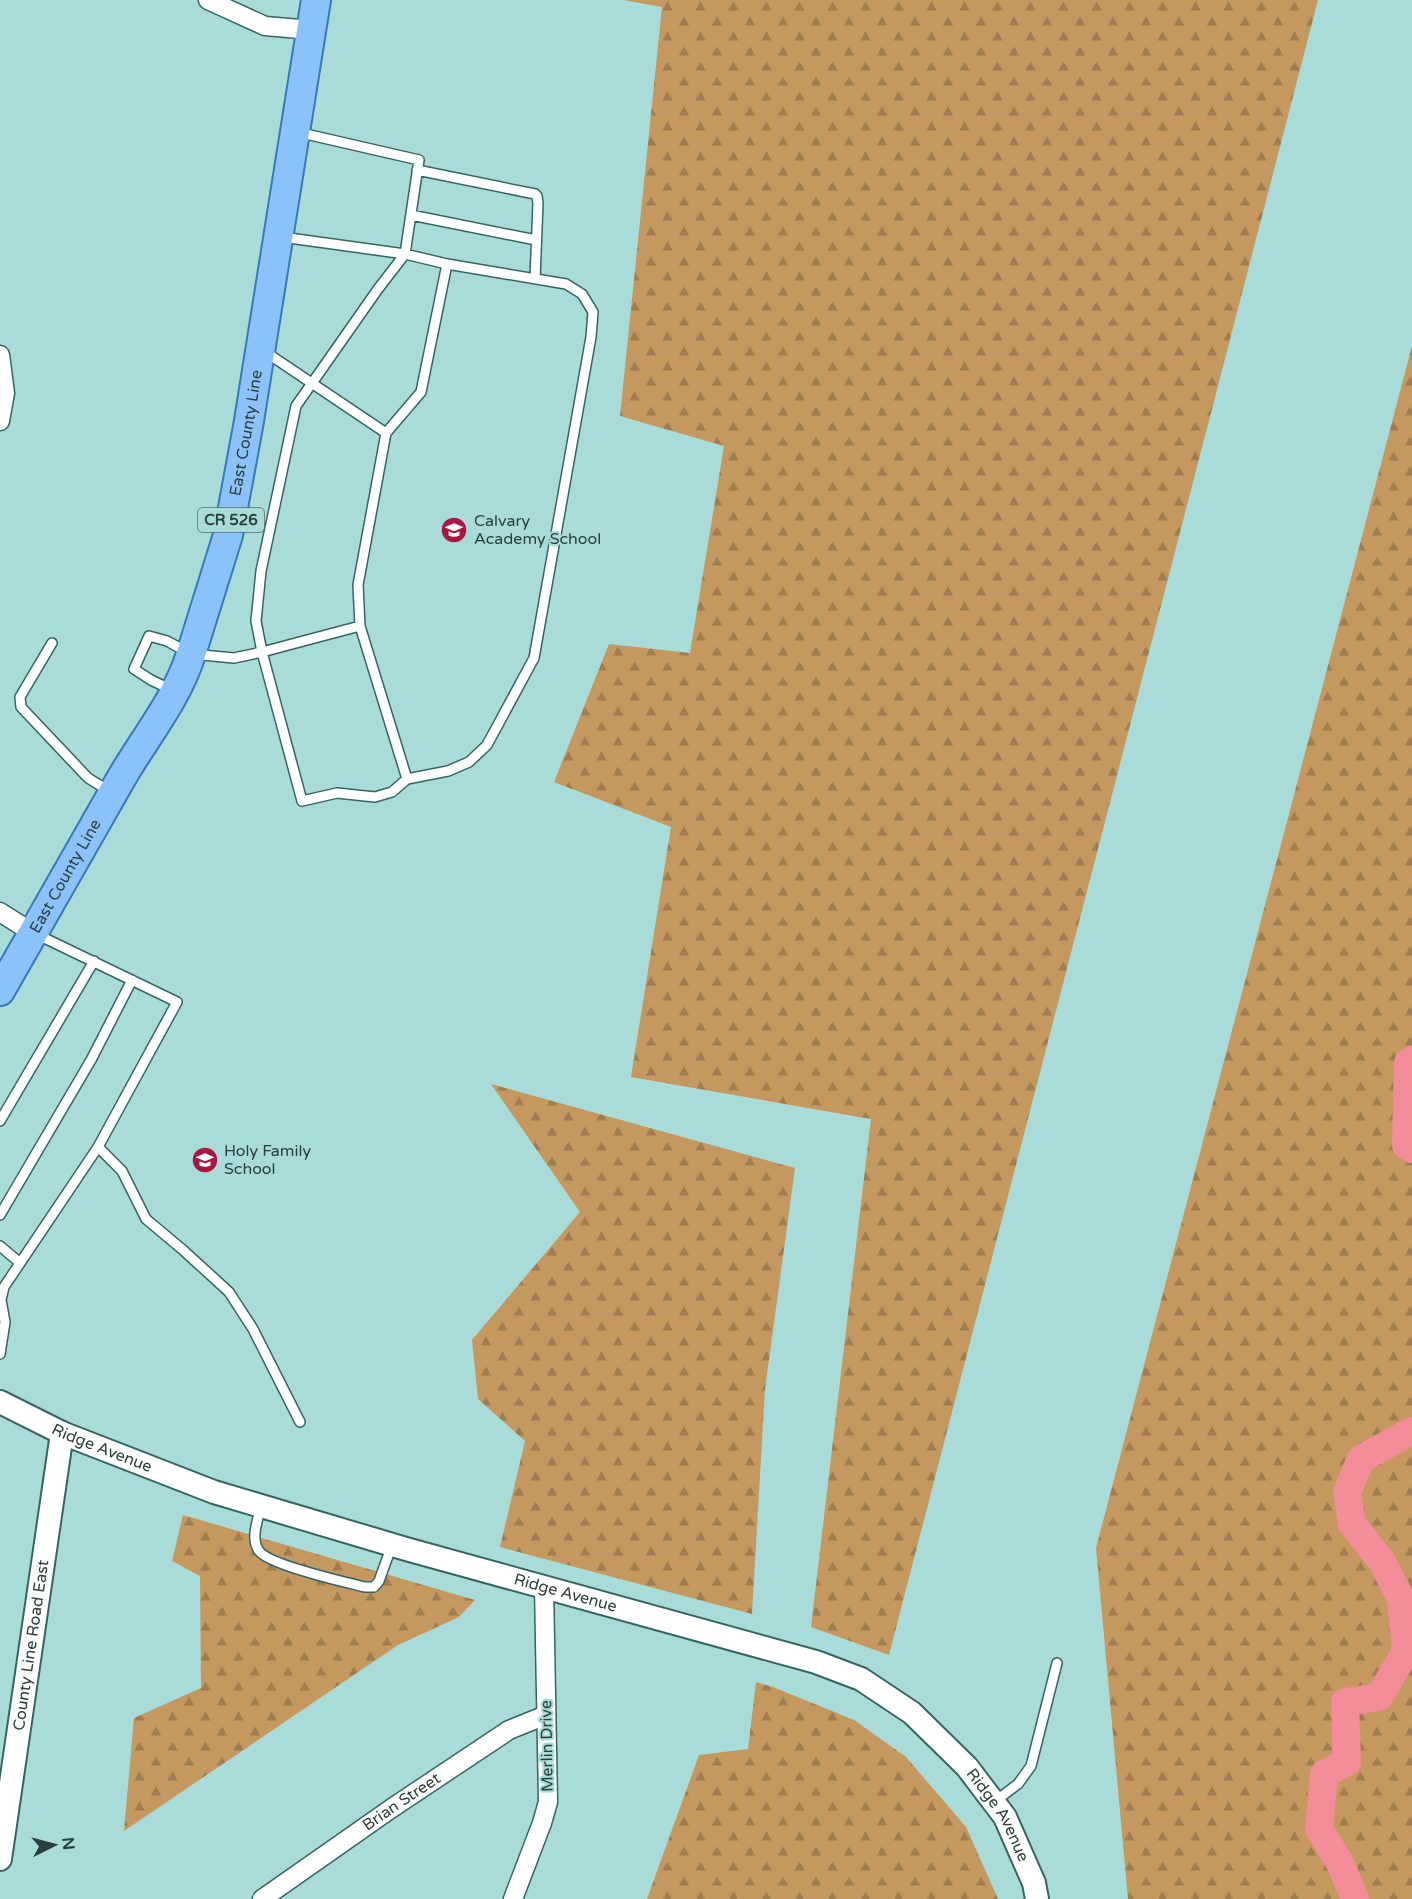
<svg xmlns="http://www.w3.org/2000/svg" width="1412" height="1899" font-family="'Varela Round',sans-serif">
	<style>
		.forest { fill: url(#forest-firs) }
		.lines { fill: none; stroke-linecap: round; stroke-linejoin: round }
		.river { stroke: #f48d9a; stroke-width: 28 }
		.service-casing { stroke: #356563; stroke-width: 12 }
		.minor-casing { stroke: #356563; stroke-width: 21 }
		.tertiary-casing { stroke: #356563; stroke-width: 26 }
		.primary-casing { stroke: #377ab7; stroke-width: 32 }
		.service { stroke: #fff; stroke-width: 9 }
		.minor { stroke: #fff; stroke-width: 18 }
		.tertiary { stroke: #fff; stroke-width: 22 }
		.primary { stroke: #8bc2fb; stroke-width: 28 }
		.labels { text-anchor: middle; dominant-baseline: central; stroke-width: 4.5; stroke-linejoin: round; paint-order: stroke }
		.shield { fill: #a9dbd8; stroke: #516e6c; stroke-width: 1.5 }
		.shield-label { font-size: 15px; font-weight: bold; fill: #2b3f3e }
		.street-label { font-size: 16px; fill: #2b3f3e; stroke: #a9dbd8 }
		.poi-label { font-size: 16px; fill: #2b3f3e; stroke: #a9dbd8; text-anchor: start }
	</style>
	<defs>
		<pattern id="forest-firs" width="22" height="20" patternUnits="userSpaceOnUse" patternTransform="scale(1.5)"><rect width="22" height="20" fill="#c4985f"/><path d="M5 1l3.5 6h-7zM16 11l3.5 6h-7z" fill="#9f7d50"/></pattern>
	</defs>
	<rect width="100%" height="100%" fill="#a9dbd8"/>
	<path class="forest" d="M 624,0 L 1318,0 L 889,1655 L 811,1627 L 871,1119 L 631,1077 L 671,827 L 554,782 L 609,644 L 690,653 L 724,446 L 620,416 L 662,7 Z
		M 1412,346 L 1412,1899 L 1128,1899 L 1096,1548 Z
		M 491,1084 L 795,1168 L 765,1389 L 752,1614 L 500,1547 L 525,1441 L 478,1399 L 472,1340 L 580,1212 Z
		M 183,1515 L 475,1600 L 459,1617 L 398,1645 L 124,1831 L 134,1718 L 201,1688 L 200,1576 L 172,1561 Z
		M 756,1682 L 773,1687 L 854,1720 L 906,1757 L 966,1827 L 998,1899 L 647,1899 L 699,1755 L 748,1749 Z"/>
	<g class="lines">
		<path class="river" d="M 1412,1060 L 1408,1063 L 1406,1145 L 1412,1149
			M 1355,1899 L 1340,1863 L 1319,1829 L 1324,1774 L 1347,1762 L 1345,1702 L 1379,1697 L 1406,1651 L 1401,1599 L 1383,1563 L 1352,1524 L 1347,1492 L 1361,1459 L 1412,1431"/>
		<defs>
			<path id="service" d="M 297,132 L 419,160 L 405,254 L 378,289 L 296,406 L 261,571 L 256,621 L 262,652 L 360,626 L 358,585 L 386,433
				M 417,170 L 535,194 L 537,196 L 538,203 L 535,279
				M 411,215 L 536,240
				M 264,351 L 386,433 L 421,392 L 447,264 L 405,254 L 282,237
				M 360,626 L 407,779
				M 52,643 L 20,697 L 21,707 L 88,778 L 109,791
				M 172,690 L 151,680 L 134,669 L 149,636 L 167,641 L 191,654 L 234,658 L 262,652 L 302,801 L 337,793 L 375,797 L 392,792 L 407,779 L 448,771 L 469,762 L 487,745 L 534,658 L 591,337 L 593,312 L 582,294 L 566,284 L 447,264
				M 0,1121 L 94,961
				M 98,1147 L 122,1171 L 146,1219 L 183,1250 L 229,1292 L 253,1329 L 300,1422
				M 0,1215 L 91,1060 L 132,980
				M 0,1246 L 19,1262
				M 0,1354 L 5,1322 L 1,1300 L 4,1287 L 98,1147 L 177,1002 L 36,934
				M 261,1506 C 258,1519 250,1539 259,1551 C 269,1565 345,1582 365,1587 L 374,1587 L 379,1581 L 392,1545
				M 994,1802 L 1018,1784 L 1031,1766 L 1057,1663"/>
			<g id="minor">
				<path d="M 208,0 L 265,26 L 311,30"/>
				<path d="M 0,355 L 5,393 L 0,421"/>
				<path d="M 0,912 L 33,933"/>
				<path id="s1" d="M 262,1899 L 392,1808 L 509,1730 L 546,1715"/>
				<path d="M 513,1899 L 542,1823 L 548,1802 L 544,1586"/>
			</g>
			<g id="tertiary">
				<path id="s2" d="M 0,1402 L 62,1433 L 214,1492 L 406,1549 L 816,1662 L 861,1679 L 912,1713 L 967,1767 L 1005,1817 L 1034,1883 L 1037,1899"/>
				<path id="s3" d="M 0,1859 L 62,1433"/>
			</g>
			<g id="primary">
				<path id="s4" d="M 0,991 C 41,920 81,848 122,777 C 146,736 177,699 191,654 L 228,535 L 249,421 L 316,0"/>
			</g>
		</defs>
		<use href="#service" class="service-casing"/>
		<use href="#minor" class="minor-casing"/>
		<use href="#tertiary" class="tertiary-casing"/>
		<use href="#primary" class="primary-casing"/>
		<use href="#service" class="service"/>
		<use href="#minor" class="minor"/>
		<use href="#tertiary" class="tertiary"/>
		<use href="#primary" class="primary"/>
	</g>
	<defs>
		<symbol id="school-disc" viewBox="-11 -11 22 22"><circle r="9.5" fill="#aa1541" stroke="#a9dbd8"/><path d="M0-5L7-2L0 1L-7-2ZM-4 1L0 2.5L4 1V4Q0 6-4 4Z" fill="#fff"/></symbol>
	</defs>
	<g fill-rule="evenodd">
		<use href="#school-disc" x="439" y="515" width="30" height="30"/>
		<use href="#school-disc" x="190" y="1145" width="30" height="30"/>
	</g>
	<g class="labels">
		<rect class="shield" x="198" y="508" width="66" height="24" rx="4.5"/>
		<g class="shield-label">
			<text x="231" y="520">CR 526</text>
		</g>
		<g class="street-label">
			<text stroke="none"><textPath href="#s4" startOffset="616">East County Line</textPath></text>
			<text stroke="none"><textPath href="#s4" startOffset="132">East County Line</textPath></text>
			<text stroke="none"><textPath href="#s2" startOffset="112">Ridge Avenue</textPath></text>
			<text stroke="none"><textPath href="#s2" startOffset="598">Ridge Avenue</textPath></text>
			<text stroke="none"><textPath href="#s3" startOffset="216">County Line Road East</textPath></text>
			<text transform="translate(547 1746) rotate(-91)">Merlin Drive</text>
			<text stroke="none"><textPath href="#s1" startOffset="170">Brian Street</textPath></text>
			<text stroke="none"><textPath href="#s2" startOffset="1102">Ridge Avenue</textPath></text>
		</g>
		<g class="poi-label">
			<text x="474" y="521">Calvary<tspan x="474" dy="18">Academy School</tspan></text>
			<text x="224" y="1151">Holy Family<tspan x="224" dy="18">School</tspan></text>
		</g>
	</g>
	<g transform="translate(54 1845) rotate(84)" stroke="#a9dbd8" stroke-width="4.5" paint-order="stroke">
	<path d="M0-4.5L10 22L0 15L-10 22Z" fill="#2b3f3e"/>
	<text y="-9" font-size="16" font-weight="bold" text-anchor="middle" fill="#2b3f3e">N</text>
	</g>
</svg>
